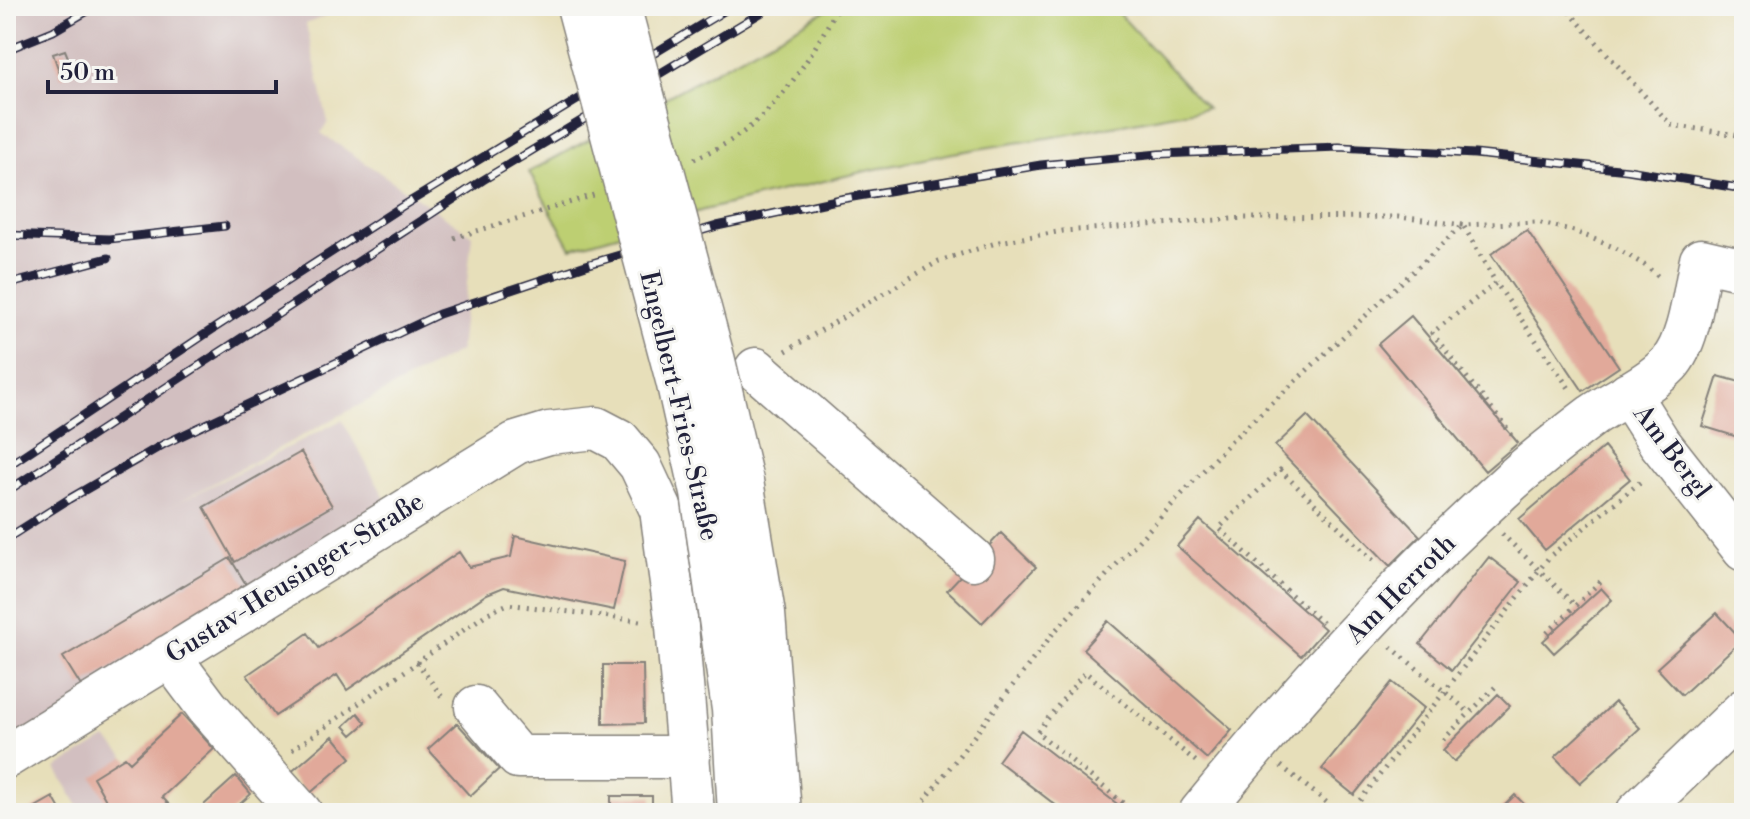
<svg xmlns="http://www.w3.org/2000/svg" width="1750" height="819" font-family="'Libre Bodoni',serif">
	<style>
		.industrial { fill: #d2bfc0 }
		.green { fill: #bdcf72; stroke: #707856; stroke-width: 2 }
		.building { fill: #e1a99a }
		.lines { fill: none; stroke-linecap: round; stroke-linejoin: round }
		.minor-casing { stroke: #84807a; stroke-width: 45 }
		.path { stroke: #84807a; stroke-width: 5; stroke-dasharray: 2 6; stroke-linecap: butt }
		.minor { stroke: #fff; stroke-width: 42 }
		.rail-casing { stroke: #22223b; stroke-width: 9 }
		.rail { stroke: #f6f6f2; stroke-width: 6; stroke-dasharray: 18; stroke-linecap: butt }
		.major-bridge-casing { stroke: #84807a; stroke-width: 47; stroke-linecap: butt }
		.major-bridge { stroke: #fff; stroke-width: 44 }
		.labels { text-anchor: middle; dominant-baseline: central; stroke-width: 6; stroke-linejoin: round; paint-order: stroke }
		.street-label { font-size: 26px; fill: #22223b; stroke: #f6f6f2 }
	</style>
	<rect width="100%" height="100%" fill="#f6f6f2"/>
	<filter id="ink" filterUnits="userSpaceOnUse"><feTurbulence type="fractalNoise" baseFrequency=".0125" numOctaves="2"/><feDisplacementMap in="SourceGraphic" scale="16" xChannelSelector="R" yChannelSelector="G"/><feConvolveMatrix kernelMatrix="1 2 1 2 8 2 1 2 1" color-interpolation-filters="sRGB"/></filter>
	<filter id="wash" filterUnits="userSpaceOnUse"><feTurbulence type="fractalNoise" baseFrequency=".006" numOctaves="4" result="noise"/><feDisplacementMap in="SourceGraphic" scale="32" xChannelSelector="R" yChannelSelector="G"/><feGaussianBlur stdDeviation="1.8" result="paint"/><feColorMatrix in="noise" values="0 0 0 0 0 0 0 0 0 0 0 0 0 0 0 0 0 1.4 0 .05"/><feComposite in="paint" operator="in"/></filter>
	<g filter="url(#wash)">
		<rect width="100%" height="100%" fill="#e7dfba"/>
		<path class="industrial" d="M 6,6 L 350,6 L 306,24 L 328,122 L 321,133 L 472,235 L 460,351 L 169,507 L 342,420 L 391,509 L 6,752 Z
			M 106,738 L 130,762 L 177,813 L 82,813 L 56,768 Z"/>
		<path class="green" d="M 834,6 L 1112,6 L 1207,108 L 1065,135 L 953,153 L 866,171 L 704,210 L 571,248 L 529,172 Z"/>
		<g id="blocks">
			<path class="building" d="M 65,50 L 74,72 L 61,77 L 53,54 Z
				M 1527,230 L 1619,367 L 1583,391 L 1491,254 Z
				M 1411,316 L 1518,443 L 1485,471 L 1378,344 Z
				M 1718,376 L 1744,383 L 1744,439 L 1702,426 Z
				M 1307,416 L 1420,536 L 1390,566 L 1275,446 Z
				M 1604,447 L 1630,479 L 1545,550 L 1519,519 Z
				M 301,452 L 332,506 L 235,562 L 204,507 Z
				M 1200,520 L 1325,629 L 1301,656 L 1177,546 Z
				M 1001,533 L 1036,567 L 982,623 L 947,590 Z
				M 515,536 L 625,561 L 614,610 L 504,587 L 487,594 L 347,690 L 337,675 L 275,716 L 247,675 L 308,633 L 319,648 L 459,552 L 469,567 L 511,557 Z
				M 1489,557 L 1521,582 L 1452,670 L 1420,644 Z
				M 230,558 L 247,586 L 81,686 L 63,657 Z
				M 1601,588 L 1612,600 L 1554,653 L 1543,641 Z
				M 1717,613 L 1742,640 L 1682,695 L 1657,668 Z
				M 1108,621 L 1232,730 L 1207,759 L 1083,649 Z
				M 603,665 L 643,665 L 644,723 L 603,724 Z
				M 1392,682 L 1424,708 L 1354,795 L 1322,769 Z
				M 1498,694 L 1510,706 L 1454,762 L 1443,750 Z
				M 1615,702 L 1640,728 L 1580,783 L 1555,757 Z
				M 358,713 L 366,723 L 352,735 L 344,726 Z
				M 182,714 L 214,749 L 162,797 L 177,813 L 113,813 L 93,777 L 125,757 L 130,762 Z
				M 457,723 L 499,769 L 470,796 L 428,749 Z
				M 1021,730 L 1056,757 L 1129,813 L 1066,813 L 998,761 Z
				M 333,736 L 351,758 L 308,795 L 289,774 Z
				M 236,776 L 251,794 L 230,813 L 195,813 Z
				M 1515,795 L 1533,813 L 1497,813 Z
				M 611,796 L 652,796 L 652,813 L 611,813 Z
				M 53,797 L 62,813 L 25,813 Z"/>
		</g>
	</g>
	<g filter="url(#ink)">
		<use href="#blocks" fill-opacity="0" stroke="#84807a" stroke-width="2"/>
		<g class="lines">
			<defs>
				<path id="minor" d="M 756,369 L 973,559
					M 1628,393 L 1659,442 L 1744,550
					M 169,656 L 208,708 L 301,813
					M 476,707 L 518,757 L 689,757
					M 6,757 L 516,443 L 549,433 L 596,428 L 619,440 L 640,465 L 661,510 L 677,626 L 693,813
					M 1200,813 C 1295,696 1396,585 1508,484 C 1534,460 1564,437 1593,415 C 1618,398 1648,386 1669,364 C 1690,341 1694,291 1701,260 L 1744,270
					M 1637,813 L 1744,710"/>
			</defs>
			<use href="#minor" class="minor-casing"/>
			<path class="path" d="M 1564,6 L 1671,125 L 1744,136
				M 694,159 C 707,153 721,147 733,139 C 779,110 814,53 838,6
				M 454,238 L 594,195
				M 786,351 L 939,261 L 999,242 L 1063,231 L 1245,218 L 1398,217 L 1463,225 L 1537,222 L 1574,231 L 1616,248 L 1646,266 L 1661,279
				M 1512,435 L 1432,333 L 1496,283 L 1571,391
				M 1502,534 L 1576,606
				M 1322,623 L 1219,528 L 1280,470 L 1377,564
				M 1547,633 L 1604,578
				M 1391,647 L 1470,713
				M 417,662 L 442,697
				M 1443,740 L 1499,683
				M 292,750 L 488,613 L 508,604 L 640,621
				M 1281,766 L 1340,813
				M 915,813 L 1054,632 L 1229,443 L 1463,225 L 1496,283
				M 1135,813 L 1037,732 L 1085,672 L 1198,763
				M 1350,813 L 1550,556 L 1644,479
				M 1376,813 L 1386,801"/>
			<use href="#minor" class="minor"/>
			<defs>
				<path id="rail" d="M 6,50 L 53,31 L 96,6
					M 6,235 L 109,239 L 225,226
					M 6,285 L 108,258
					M 6,467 L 213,329 L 401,207 L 732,6
					M 6,492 L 483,180 L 772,6
					M 6,539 L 69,499 L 164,444 L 439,314 L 586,265 L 717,226 L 841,199 L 1041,165 L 1159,154 L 1339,147 L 1475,154 L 1628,170 L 1744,189"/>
			</defs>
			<use href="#rail" class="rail-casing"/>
			<use href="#rail" class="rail"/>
			<defs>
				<path id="major-bridge" d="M 579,6 L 678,380 L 703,493 L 734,709 L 740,813
					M 618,6 L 713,361 L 741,481 L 763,614 L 779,813"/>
			</defs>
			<use href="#major-bridge" class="major-bridge-casing"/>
			<use href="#major-bridge" class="major-bridge"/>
		</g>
	</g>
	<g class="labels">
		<g class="street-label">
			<text transform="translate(679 406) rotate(77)">Engelbert-Fries-Straße</text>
			<text transform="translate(1672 452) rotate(53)">Am Bergl</text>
			<text transform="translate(295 578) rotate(-32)">Gustav-Heusinger-Straße</text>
			<text transform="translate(1401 589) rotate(-45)">Am Herroth</text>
		</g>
	</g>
	<rect width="1750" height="819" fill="none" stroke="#f6f6f2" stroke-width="32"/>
	<path d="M48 80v12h228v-12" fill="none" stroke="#22223b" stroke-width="4"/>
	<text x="60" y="80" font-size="24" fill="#22223b" stroke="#f6f6f2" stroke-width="6" paint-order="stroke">50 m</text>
</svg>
